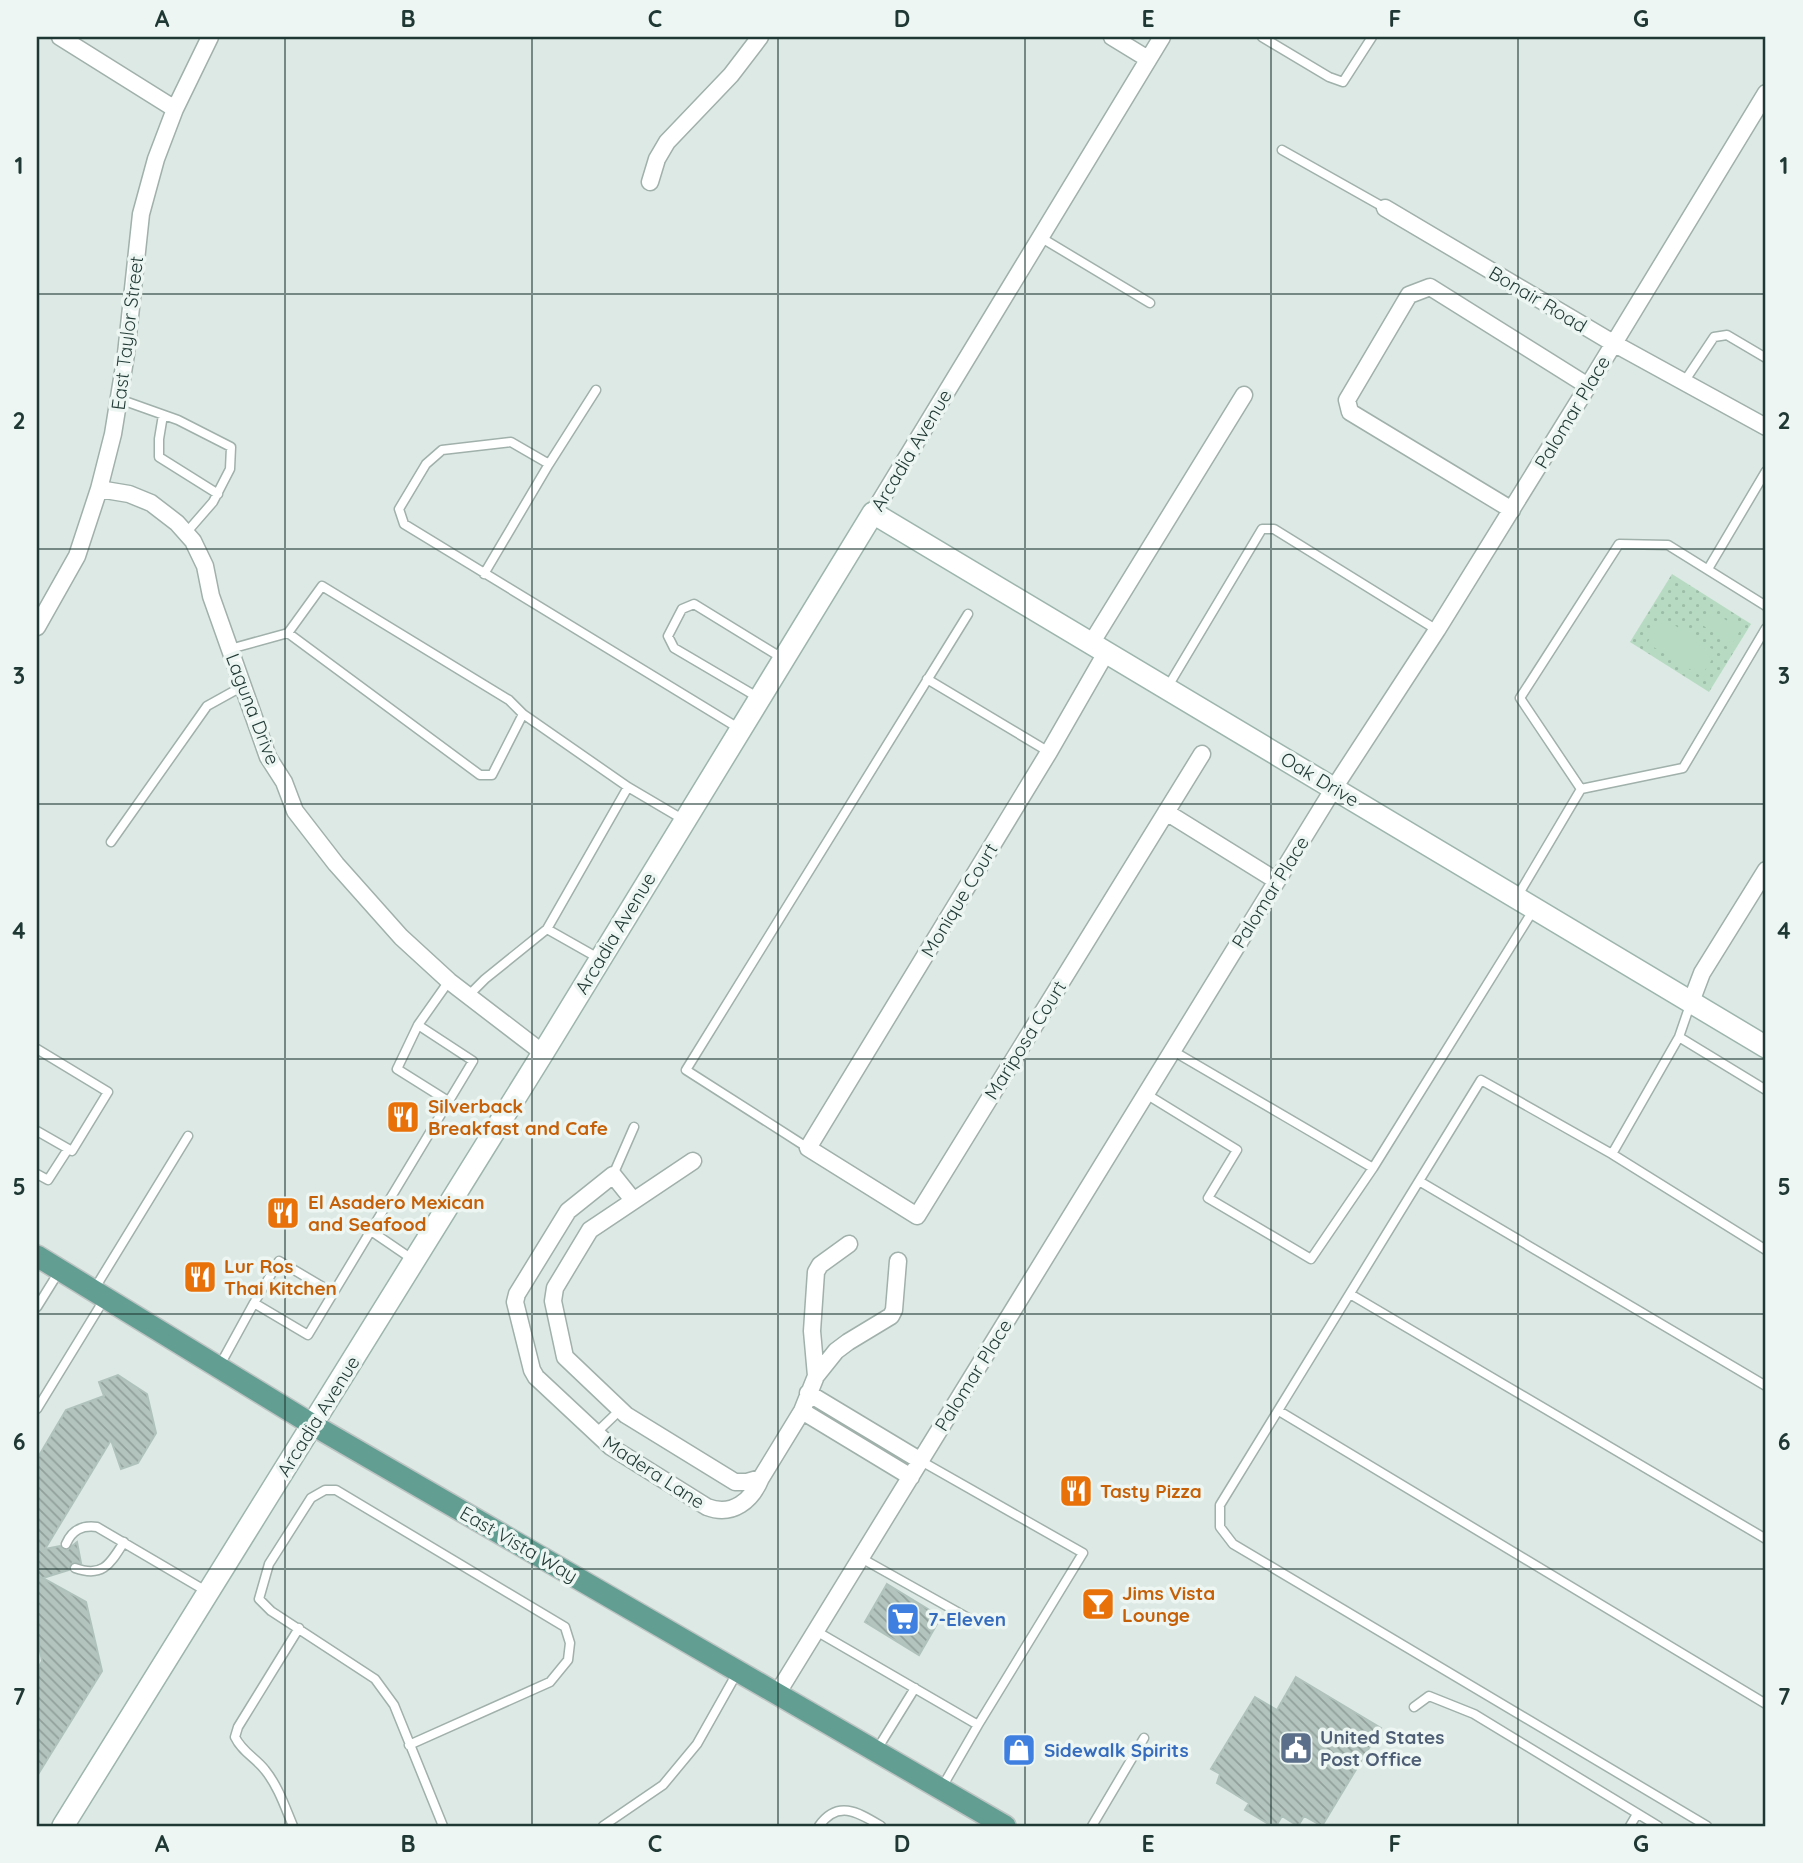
<svg xmlns="http://www.w3.org/2000/svg" width="1803" height="1863" font-family="Quicksand,sans-serif">
	<style>
		.park { fill: url(#park-dots) }
		.pitch { fill: #b6dbc2 }
		.building { fill: url(#building-back-hatch); stroke: #b0c2bc; stroke-width: 2 }
		.lines { fill: none; stroke-linecap: round; stroke-linejoin: round }
		.lane-casing { stroke: #a0b0ab; stroke-width: 11 }
		.street-casing { stroke: #a0b0ab; stroke-width: 19 }
		.secondary-casing { stroke: #9db5ad; stroke-width: 24 }
		.primary-casing { stroke: #bcc3c2; stroke-width: 24 }
		.lane { stroke: #fff; stroke-width: 8 }
		.street { stroke: #fff; stroke-width: 16 }
		.secondary { stroke: #fff; stroke-width: 21 }
		.primary { stroke: #629e92; stroke-width: 21 }
		.grid { fill: none; stroke: #1f3833; stroke-width: 2; stroke-opacity: 0.55 }
		.labels { text-anchor: middle; dominant-baseline: central; stroke-width: 7; stroke-linejoin: round; paint-order: stroke }
		.street-label { font-size: 19px; fill: #1f3833; stroke: #edf6f2 }
		.food-label { font-size: 19px; font-weight: bold; fill: #c56008; stroke: #edf6f2; text-anchor: start }
		.shop-label { font-size: 19px; font-weight: bold; fill: #366cbe; stroke: #edf6f2; text-anchor: start }
		.service-label { font-size: 19px; font-weight: bold; fill: #4e5e75; stroke: #edf6f2; text-anchor: start }
		.neatline { fill: none; stroke: #1f3833; stroke-width: 2.5 }
		.grid-label { font-size: 23px; text-anchor: middle; font-weight: bold; fill: #1f3833 }
	</style>
	<defs>
		<pattern id="park-dots" width="8" height="8" patternUnits="userSpaceOnUse" patternTransform="scale(1.75)"><rect width="8" height="8" fill="#b6dbc2"/><path d="M2 2h.1M6 6h.1" fill="none" stroke="#9cbda7" stroke-width="1.8" stroke-linecap="round"/></pattern>
		<pattern id="building-back-hatch" width="6" height="6" patternUnits="userSpaceOnUse" patternTransform="scale(1.75)"><rect width="6" height="6" fill="#b3c4be"/><path d="M-1 5l2 2M0 0l6 6M5-1l2 2" fill="none" stroke="#91a09b"/></pattern>
	</defs>
	<rect width="100%" height="100%" fill="#dde9e4"/>
	<path class="park" d="M 1672,574 L 1751,624 L 1709,692 L 1630,642 Z"/>
	<path class="pitch" d="M 1711,611 L 1741,629 L 1733,643 L 1702,625 Z
		M 1663,618 L 1717,652 L 1701,676 L 1647,643 Z"/>
	<path class="building" d="M 118,1375 L 147,1394 L 156,1433 L 138,1463 L 121,1469 L 111,1440 L 45,1549 L 60,1546 L 67,1550 L 77,1542 L 81,1563 L 73,1562 L 69,1570 L 43,1578 L 86,1602 L 102,1671 L 37,1776 L 37,1671 L 42,1661 L 37,1636 L 37,1459 L 66,1410 L 104,1396 L 99,1382 Z
		M 887,1584 L 941,1617 L 919,1655 L 865,1622 Z
		M 1296,1677 L 1381,1728 L 1322,1826 L 1304,1816 L 1298,1826 L 1282,1816 L 1276,1826 L 1272,1826 L 1245,1810 L 1249,1803 L 1217,1783 L 1220,1774 L 1211,1769 L 1255,1697 L 1277,1710 Z"/>
	<g class="lines">
		<defs>
			<path id="lane" d="M 1262,37 L 1329,77 L 1343,82 L 1372,37
				M 1282,150 L 1385,208
				M 1040,237 L 1150,303
				M 1684,382 L 1714,337 L 1727,335 L 1766,358
				M 119,399 L 178,420 L 231,447 L 230,469 L 213,502 L 186,533
				M 163,415 L 159,439 L 159,457 L 218,494
				M 549,464 L 596,390
				M 1708,569 L 1766,471
				M 484,574 L 549,464 L 511,442 L 442,450 L 426,464 L 399,509 L 404,524 L 740,729
				M 230,649 L 288,633 L 322,586 L 509,700 L 523,714 L 492,775 L 480,775 L 288,633
				M 927,679 L 1049,752
				M 1167,688 L 1262,529 L 1274,529 L 1437,630
				M 759,698 L 674,648 L 668,636 L 682,609 L 694,604 L 782,658
				M 523,714 L 628,787 L 684,820
				M 1581,789 L 1520,698 L 1619,544 L 1668,545 L 1766,606
				M 111,842 L 207,706 L 243,686
				M 1517,897 L 1581,789 L 1683,768 L 1766,628
				M 547,929 L 628,787
				M 468,996 L 485,979 L 547,929 L 600,959
				M 418,1025 L 397,1069 L 448,1101
				M 1679,1037 L 1766,1090
				M 37,1049 L 108,1092 L 72,1151 L 37,1131
				M 1146,1094 L 1237,1150 L 1208,1198 L 1311,1259 L 1373,1168 L 1173,1051
				M 808,1148 L 686,1070 L 968,614
				M 1612,1154 L 1679,1037 L 1691,1002
				M 1373,1168 L 1534,909
				M 37,1174 L 48,1180 L 68,1149
				M 613,1175 L 634,1127
				M 1419,1181 L 1766,1386
				M 371,1231 L 412,1259
				M 95,1288 L 188,1136
				M 333,1293 L 279,1261 L 254,1303 L 308,1335 L 473,1061 L 418,1025 L 449,981
				M 1350,1294 L 1766,1539
				M 37,1307 L 60,1270
				M 220,1365 L 254,1303
				M 37,1409 L 105,1298
				M 1279,1411 L 1766,1704
				M 595,1434 L 620,1410
				M 66,1544 C 72,1530 82,1525 97,1527 L 206,1591
				M 861,1558 L 970,1619
				M 75,1568 C 103,1578 110,1564 124,1542
				M 816,1631 L 978,1725 L 1083,1553 L 921,1461
				M 1414,1707 L 1429,1696 L 1474,1714 L 1658,1826
				M 409,1745 L 550,1682 L 568,1660 L 570,1643 L 565,1627 L 336,1490 L 325,1490 L 311,1498 L 269,1564 L 259,1599 L 271,1611 L 375,1679 L 394,1705 L 443,1826
				M 876,1751 L 915,1688
				M 941,1789 L 978,1725
				M 293,1826 C 285,1807 278,1786 265,1770 C 256,1758 242,1752 235,1737 L 238,1727 L 299,1628
				M 603,1826 L 663,1785 L 697,1744 L 737,1673
				M 819,1826 C 838,1799 859,1813 881,1826
				M 1092,1826 L 1144,1738
				M 1630,1826 L 1637,1814
				M 1707,1826 L 1233,1544 L 1220,1527 L 1220,1505 L 1481,1080 L 1612,1154 L 1766,1250"/>
			<path id="street" d="M 60,37 L 175,109
				M 1112,37 L 1148,59
				M 650,182 L 657,159 L 667,142 L 731,75 L 760,37
				M 1385,208 L 1613,343 L 1766,427
				M 99,489 L 129,494 L 151,503 L 177,523 L 193,541 L 205,566 L 211,596 L 268,757 L 284,782 L 295,811 L 336,864 L 401,937 L 449,981 L 543,1053
				M 1512,510 L 1350,412 L 1347,400 L 1409,295 L 1430,287 L 1588,386
				M 873,513 L 1162,37
				M 37,627 L 77,556 L 99,489 L 113,434 L 126,354 L 141,214 L 156,159 L 175,109 L 210,37
				M 1092,642 L 1244,395
				M 1107,651 L 1049,752 L 808,1148 L 917,1216 L 1202,754
				M 1166,812 L 1277,881
				M 1691,1002 L 1702,973 L 1766,870
				M 633,1200 L 613,1175 L 568,1211 L 517,1294 L 515,1302 L 532,1370 L 536,1377 L 611,1447 L 707,1507 C 733,1517 752,1500 761,1478 L 747,1482 L 735,1482 L 626,1415 L 565,1357 L 553,1301 L 555,1288 L 590,1230 L 693,1161
				M 816,1376 L 836,1351 L 848,1342 L 891,1316 L 894,1310 L 898,1261
				M 808,1393 L 921,1461
				M 802,1411 L 911,1477
				M 761,1478 L 802,1411 L 816,1376 L 812,1331 L 816,1272 L 820,1265 L 849,1244
				M 777,1694 L 1334,788 L 1437,630 L 1588,386 L 1766,93"/>
			<path id="secondary" d="M 63,1826 L 543,1053 L 873,513 L 1766,1047"/>
			<path id="primary" d="M 37,1256 L 313,1425 L 1005,1826"/>
		</defs>
		<use href="#lane" class="lane-casing"/>
		<use href="#street" class="street-casing"/>
		<use href="#secondary" class="secondary-casing"/>
		<use href="#primary" class="primary-casing"/>
		<use href="#lane" class="lane"/>
		<use href="#street" class="street"/>
		<use href="#secondary" class="secondary"/>
		<use href="#primary" class="primary"/>
	</g>
	<path class="grid" d="M 285,37 L 285,1826M 532,37 L 532,1826M 778,37 L 778,1826M 1025,37 L 1025,1826M 1271,37 L 1271,1826M 1518,37 L 1518,1826M 37,294 L 1766,294M 37,549 L 1766,549M 37,804 L 1766,804M 37,1059 L 1766,1059M 37,1314 L 1766,1314M 37,1569 L 1766,1569"/>
	<defs>
		<symbol id="restaurant-square" viewBox="-11 -11 22 22"><rect x="-9" y="-9" width="18" height="18" rx="4" fill="#e8710a" stroke="#edf6f2"/><path d="M-5-6h1v4h1v-4h1v4h1v-4h1v5L-1.5 .5V6h-2V.5L-5-1ZM5-6V6H3V1.5H1.5Q1.5-4 5-6Z" fill="#fff"/></symbol>
		<symbol id="bar-square" viewBox="-11 -11 22 22"><rect x="-9" y="-9" width="18" height="18" rx="4" fill="#e8710a" stroke="#edf6f2"/><path d="M-6-5H6L.8 .8V4.5H3.5V6h-7V4.5H-.8V.8Z" fill="#fff"/></symbol>
		<symbol id="supermarket-square" viewBox="-11 -11 22 22"><rect x="-9" y="-9" width="18" height="18" rx="4" fill="#3f7fe0" stroke="#edf6f2"/><path d="M-6-5.5h2.5l.6 2H6L4.5 2H-2.5L-4.4-4H-6ZM-1.5 3.2a1.3 1.3 0 1 0 .1 0ZM3 3.2a1.3 1.3 0 1 0 .1 0Z" fill="#fff"/></symbol>
		<symbol id="civic-square" viewBox="-11 -11 22 22"><rect x="-9" y="-9" width="18" height="18" rx="4" fill="#5c6f8a" stroke="#edf6f2"/><path d="M-.6-6.5H3V-4.5H.6V-3L4-1V1h2V6H-6V1h2V-1L-.6-3ZM-1.2 2.5V6h2.4V2.5Z" fill="#fff"/></symbol>
		<symbol id="shop-square" viewBox="-11 -11 22 22"><rect x="-9" y="-9" width="18" height="18" rx="4" fill="#3f7fe0" stroke="#edf6f2"/><path d="M-5-2.5h2.3a2.7 3.5 0 0 1 5.4 0H5L5.5 6h-11ZM-1.5-2.5h3a1.5 2.3 0 0 0-3 0Z" fill="#fff"/></symbol>
	</defs>
	<g fill-rule="evenodd">
		<use href="#restaurant-square" x="384" y="1098" width="38" height="38"/>
		<use href="#restaurant-square" x="264" y="1194" width="38" height="38"/>
		<use href="#restaurant-square" x="181" y="1258" width="38" height="38"/>
		<use href="#restaurant-square" x="1057" y="1472" width="38" height="38"/>
		<use href="#bar-square" x="1079" y="1585" width="38" height="38"/>
		<use href="#supermarket-square" x="884" y="1600" width="38" height="38"/>
		<use href="#civic-square" x="1277" y="1729" width="38" height="38"/>
		<use href="#shop-square" x="1000" y="1731" width="38" height="38"/>
	</g>
	<g class="labels">
		<g class="street-label">
			<text transform="translate(1538 299) rotate(31)">Bonair Road</text>
			<text transform="translate(127 333) rotate(-83)">East Taylor Street</text>
			<text transform="translate(1572 412) rotate(-59)">Palomar Place</text>
			<text transform="translate(911 450) rotate(-59)">Arcadia Avenue</text>
			<text transform="translate(253 709) rotate(69)">Laguna Drive</text>
			<text transform="translate(1320 779) rotate(31)">Oak Drive</text>
			<text transform="translate(1270 892) rotate(-58)">Palomar Place</text>
			<text transform="translate(959 900) rotate(-59)">Monique Court</text>
			<text transform="translate(615 933) rotate(-59)">Arcadia Avenue</text>
			<text transform="translate(1025 1040) rotate(-58)">Mariposa Court</text>
			<text transform="translate(973 1375) rotate(-58)">Palomar Place</text>
			<text transform="translate(318 1416) rotate(-58)">Arcadia Avenue</text>
			<text transform="translate(654 1472) rotate(33)">Madera Lane</text>
			<text transform="translate(519 1544) rotate(30)">East Vista Way</text>
		</g>
		<g class="food-label">
			<text x="428" y="1106">Silverback<tspan x="428" dy="22">Breakfast and Cafe</tspan></text>
			<text x="308" y="1202">El Asadero Mexican<tspan x="308" dy="22">and Seafood</tspan></text>
			<text x="224" y="1266">Lur Ros<tspan x="224" dy="22">Thai Kitchen</tspan></text>
			<text x="1100" y="1491">Tasty Pizza</text>
			<text x="1122" y="1593">Jims Vista<tspan x="1122" dy="22">Lounge</tspan></text>
		</g>
		<g class="shop-label">
			<text x="928" y="1619">7-Eleven</text>
			<text x="1044" y="1750">Sidewalk Spirits</text>
		</g>
		<g class="service-label">
			<text x="1320" y="1737">United States<tspan x="1320" dy="22">Post Office</tspan></text>
		</g>
	</g>
	<rect width="1803" height="1863" fill="none" stroke="#edf6f2" stroke-width="77"/>
	<rect x="38" y="38" width="1726" height="1787" class="neatline"/>
	<g class="grid-label">
		<text x="162" y="27">A</text>
		<text x="408" y="27">B</text>
		<text x="655" y="27">C</text>
		<text x="902" y="27">D</text>
		<text x="1148" y="27">E</text>
		<text x="1395" y="27">F</text>
		<text x="1641" y="27">G</text>
		<text x="19" y="174">1</text>
		<text x="1784" y="174">1</text>
		<text x="19" y="429">2</text>
		<text x="1784" y="429">2</text>
		<text x="19" y="684">3</text>
		<text x="1784" y="684">3</text>
		<text x="19" y="939">4</text>
		<text x="1784" y="939">4</text>
		<text x="19" y="1195">5</text>
		<text x="1784" y="1195">5</text>
		<text x="19" y="1450">6</text>
		<text x="1784" y="1450">6</text>
		<text x="19" y="1705">7</text>
		<text x="1784" y="1705">7</text>
		<text x="162" y="1852">A</text>
		<text x="408" y="1852">B</text>
		<text x="655" y="1852">C</text>
		<text x="902" y="1852">D</text>
		<text x="1148" y="1852">E</text>
		<text x="1395" y="1852">F</text>
		<text x="1641" y="1852">G</text>
	</g>
</svg>
